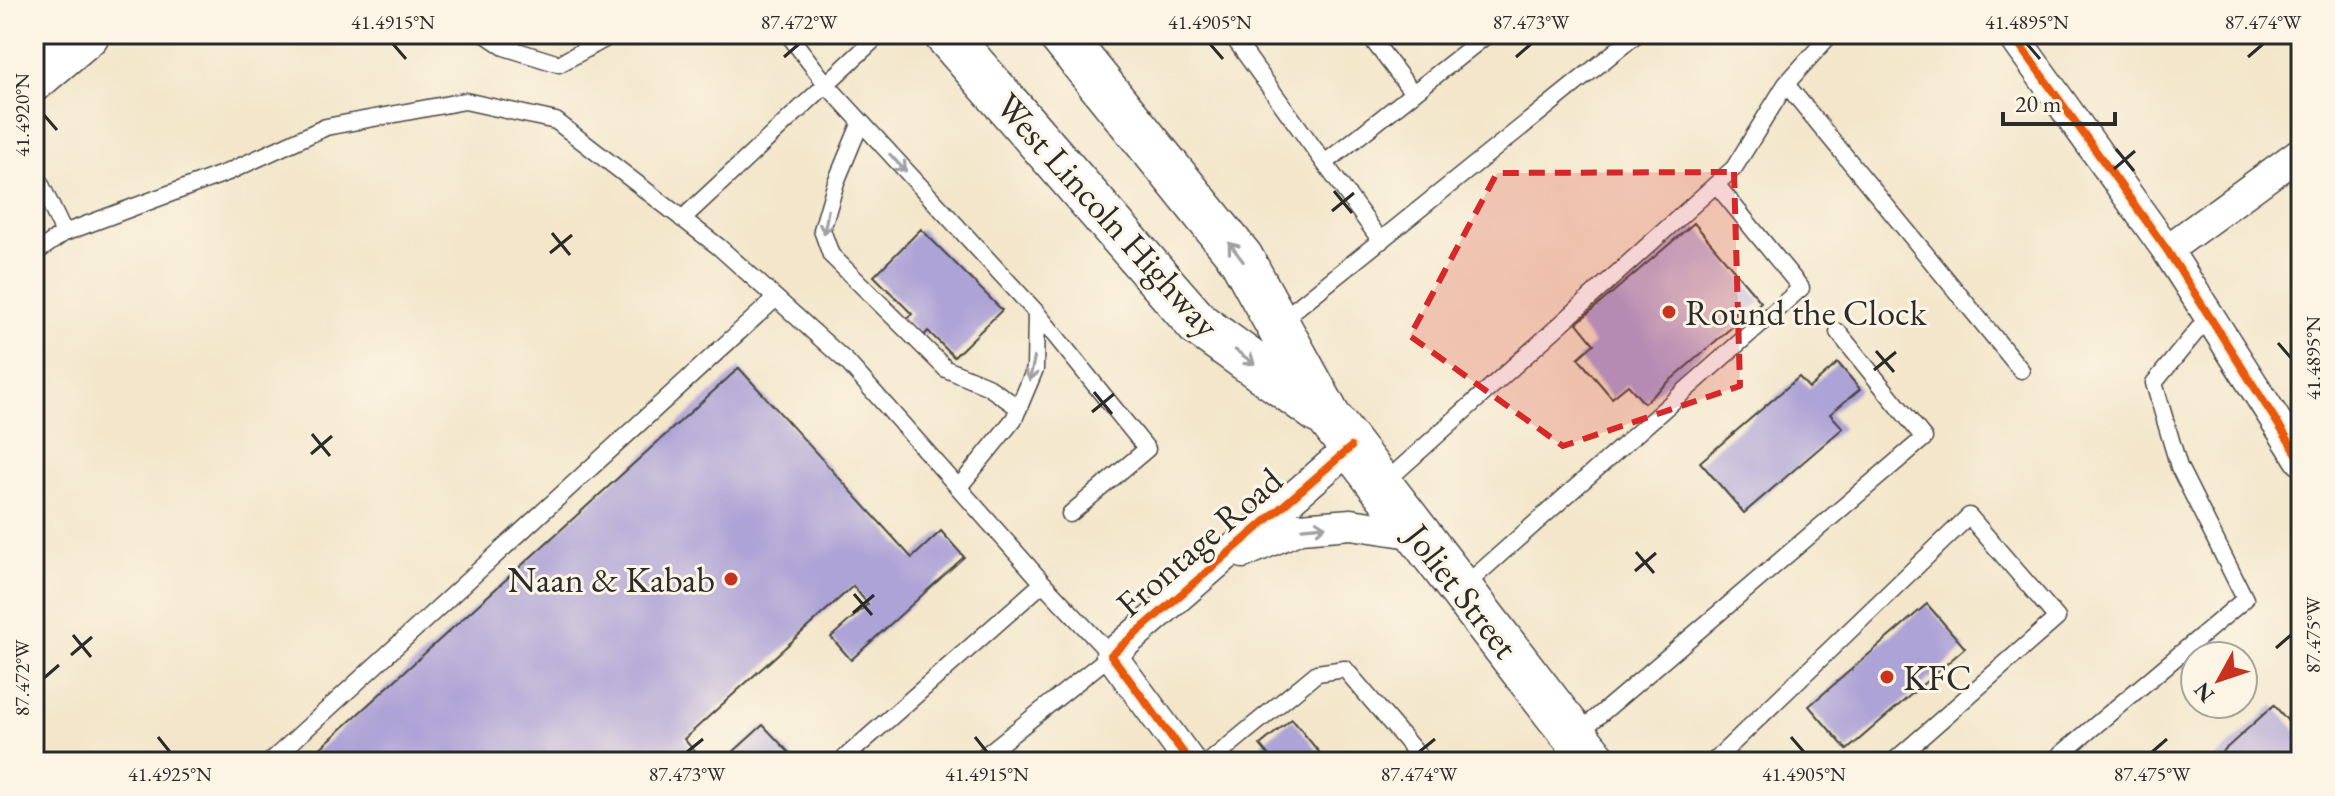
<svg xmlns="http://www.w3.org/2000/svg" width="2335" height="796" font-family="'EB Garamond',serif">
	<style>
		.building { fill: #ada3d6 }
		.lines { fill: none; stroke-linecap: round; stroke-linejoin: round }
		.lane-casing { stroke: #494743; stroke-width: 19 }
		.street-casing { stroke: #494743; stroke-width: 33 }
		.primary-casing { stroke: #494743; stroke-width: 47 }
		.highway-casing { stroke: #494743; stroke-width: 47 }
		.lane { stroke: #fff; stroke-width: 16 }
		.street { stroke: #fff; stroke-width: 30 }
		.primary { stroke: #fff; stroke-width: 44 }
		.highway { stroke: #fff; stroke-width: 44 }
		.cycleway-casing { stroke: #fcf5e5; stroke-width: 13 }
		.cycleway { stroke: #e8590c; stroke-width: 8 }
		.oneway { stroke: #a0a0a0 }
		.marked { fill: #d62828; fill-opacity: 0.2; stroke: #d62828; stroke-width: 6; stroke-dasharray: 16 10; stroke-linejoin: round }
		.ticks { fill: none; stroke: #2b2b2b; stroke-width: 3 }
		.poi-dot { fill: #c8321e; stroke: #fcf5e5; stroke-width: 3 }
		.labels { text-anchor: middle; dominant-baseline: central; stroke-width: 6; stroke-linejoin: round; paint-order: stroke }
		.street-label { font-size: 36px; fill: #2b2b2b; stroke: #fcf5e5 }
		.poi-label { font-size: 36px; fill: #2b2b2b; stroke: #fcf5e5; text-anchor: start }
		.neatline { fill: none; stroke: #2b2b2b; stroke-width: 3 }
		.ticks-label { font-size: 20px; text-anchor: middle; fill: #2b2b2b }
	</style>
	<rect width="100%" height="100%" fill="#fcf5e5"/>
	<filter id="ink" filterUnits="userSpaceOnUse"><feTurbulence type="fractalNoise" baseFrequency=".0125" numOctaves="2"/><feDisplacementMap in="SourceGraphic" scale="16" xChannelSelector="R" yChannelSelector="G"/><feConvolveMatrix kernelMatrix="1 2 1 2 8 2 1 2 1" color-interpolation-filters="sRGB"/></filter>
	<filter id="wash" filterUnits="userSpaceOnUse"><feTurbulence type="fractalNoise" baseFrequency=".006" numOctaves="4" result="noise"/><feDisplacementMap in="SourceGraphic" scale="32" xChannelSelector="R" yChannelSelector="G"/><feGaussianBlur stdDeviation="1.8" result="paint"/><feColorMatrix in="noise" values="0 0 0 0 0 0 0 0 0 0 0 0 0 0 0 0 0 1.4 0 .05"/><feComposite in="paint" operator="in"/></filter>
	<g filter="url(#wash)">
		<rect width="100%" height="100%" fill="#f3e6cb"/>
		<g id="blocks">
			<path class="building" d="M 1694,223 L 1761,302 L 1644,403 L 1628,385 L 1612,398 L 1578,358 L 1594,344 L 1577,323 Z
				M 921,229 L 1002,310 L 954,357 L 928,331 L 923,337 L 906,320 L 912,314 L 874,276 Z
				M 1838,363 L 1860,389 L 1830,414 L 1843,428 L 1744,513 L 1700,462 L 1799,377 L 1809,388 Z
				M 739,368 L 912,558 L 941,531 L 964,557 L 851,660 L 831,637 L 868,604 L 853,586 L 684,739 L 704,762 L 305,762 Z
				M 1927,604 L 1965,648 L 1847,750 L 1809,706 Z
				M 2274,705 L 2301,736 L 2301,762 L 2211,762 Z
				M 1292,719 L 1327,762 L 1274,762 L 1260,745 Z
				M 763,725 L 796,760 L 794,762 L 722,762 Z"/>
		</g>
	</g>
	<g filter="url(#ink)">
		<use href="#blocks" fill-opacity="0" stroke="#494743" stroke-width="2"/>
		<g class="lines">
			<defs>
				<path id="lane" d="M 485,34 L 504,47 L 559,64 L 614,34
					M 788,34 L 827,85 L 1036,312 L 1035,369 L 1014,419 L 959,487
					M 1231,34 L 1381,241
					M 1368,34 L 1413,93
					M 1831,34 L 1786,84 L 2021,370
					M 861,122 L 836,182 L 822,230 L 831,255 L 946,369 L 987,386 L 1019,408
					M 1325,163 L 1488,34
					M 34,170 L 64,233
					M 682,219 L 880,34
					M 34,254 L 64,233 L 228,172 L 326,127 L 465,101 L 556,121 L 719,247 L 848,363 L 1043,583 L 1111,655 L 977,762
					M 1036,312 L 1147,449 L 1070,514
					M 1278,323 L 1637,34
					M 1383,484 L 1734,168 L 1786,84
					M 1462,588 L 1801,288 L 1716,184
					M 1576,735 L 1924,438 L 1838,332
					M 270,762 L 776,298
					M 840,762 L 1043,583
					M 1209,762 L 1317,673 L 1345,669 L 1424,762
					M 1713,762 L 1969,516 L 2057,618 L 1893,762
					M 2052,762 L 2245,599 L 2179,467 L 2154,383 L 2209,316"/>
				<path id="street" d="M 2012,34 L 2167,250 L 2301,460
					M 2167,250 L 2301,152
					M 1243,553 L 1300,528 L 1351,524 L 1418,534
					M 1190,762 L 1111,655 L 1351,447"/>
				<path id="primary" d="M 946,34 L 1198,324 L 1320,412
					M 1060,34 L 1241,258 L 1329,418 L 1556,713 L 1596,762"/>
				<path id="highway" d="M 34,79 L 87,34"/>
			</defs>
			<use href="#lane" class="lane-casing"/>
			<use href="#street" class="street-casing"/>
			<use href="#primary" class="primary-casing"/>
			<use href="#highway" class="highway-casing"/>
			<use href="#lane" class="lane"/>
			<use href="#street" class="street"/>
			<use href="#primary" class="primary"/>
			<use href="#highway" class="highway"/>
			<defs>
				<path id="cycleway" d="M 2012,34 L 2167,250 L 2301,460
					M 1190,762 L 1111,655 L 1351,447"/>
			</defs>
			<use href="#cycleway" class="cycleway-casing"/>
			<use href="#cycleway" class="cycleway"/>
		</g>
		<defs><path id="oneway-shaft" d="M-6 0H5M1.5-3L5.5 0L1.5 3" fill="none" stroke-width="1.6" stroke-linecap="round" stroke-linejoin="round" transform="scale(2)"/></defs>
		<g class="oneway">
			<use href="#oneway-shaft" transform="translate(898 163) rotate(47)"/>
			<use href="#oneway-shaft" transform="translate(826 222) rotate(100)"/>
			<use href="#oneway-shaft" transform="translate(1236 252) rotate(-127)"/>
			<use href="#oneway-shaft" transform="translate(1245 357) rotate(36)"/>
			<use href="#oneway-shaft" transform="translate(1032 369) rotate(102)"/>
			<use href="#oneway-shaft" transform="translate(1314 527) rotate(-5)"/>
		</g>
	</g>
	<path class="marked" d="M 1734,172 L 1740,386 L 1563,446 L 1410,336 L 1497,173 Z"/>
	<path class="ticks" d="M 393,44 L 406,59M 1210,44 L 1223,59M 2027,44 L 2040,59M 784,57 L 799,44M 1516,57 L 1531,44M 2248,57 L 2263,44M 44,115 L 57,130M 2116,149 L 2134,171M 2114,169 L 2135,151M 1334,191 L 1352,213M 1332,211 L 1354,193M 552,233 L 570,255M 550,253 L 572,235M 2278,343 L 2291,358M 1876,351 L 1894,372M 1874,370 L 1896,352M 1094,392 L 1112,414M 1092,412 L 1114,394M 312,434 L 330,456M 311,454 L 332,436M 1636,552 L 1654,573M 1635,571 L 1656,553M 854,594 L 872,615M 853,613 L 874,595M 73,635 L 91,657M 2276,648 L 2291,635M 71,655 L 92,637M 44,678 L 59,665M 158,737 L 170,752M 975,737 L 987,752M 1791,737 L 1804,752M 687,752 L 703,739M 1419,752 L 1435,739M 2152,752 L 2167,739"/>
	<g class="poi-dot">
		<circle cx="1669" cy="312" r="8"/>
		<circle cx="731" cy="579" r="8"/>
		<circle cx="1887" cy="677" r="8"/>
	</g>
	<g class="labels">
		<g class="street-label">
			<text transform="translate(1108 215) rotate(48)">West Lincoln Highway</text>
			<text transform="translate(1199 542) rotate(-41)">Frontage Road</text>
			<text transform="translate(1462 591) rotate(52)">Joliet Street</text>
		</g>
		<g class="poi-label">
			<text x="1685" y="312">Round the Clock</text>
			<text x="715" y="579" text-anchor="end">Naan &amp; Kabab</text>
			<text x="1903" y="677">KFC</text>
		</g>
	</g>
	<rect width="2335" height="796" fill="none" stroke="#fcf5e5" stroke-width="88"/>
	<g transform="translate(2219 680) rotate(230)"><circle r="38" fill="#fcf5e5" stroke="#a8a49b" stroke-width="2"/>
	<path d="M0-6L14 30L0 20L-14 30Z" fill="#c8321e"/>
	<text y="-12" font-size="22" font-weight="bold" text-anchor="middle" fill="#2b2b2b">N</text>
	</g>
	<path d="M2003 112v12h112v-12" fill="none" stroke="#2b2b2b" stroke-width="4"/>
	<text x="2015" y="112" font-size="24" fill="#2b2b2b" stroke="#fcf5e5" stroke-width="6" paint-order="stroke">20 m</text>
	<rect x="44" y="44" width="2247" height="708" class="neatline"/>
	<g class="ticks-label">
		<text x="393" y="29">41.4915°N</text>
		<text x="799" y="29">87.472°W</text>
		<text x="1210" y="29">41.4905°N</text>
		<text x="1531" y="29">87.473°W</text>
		<text x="2027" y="29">41.4895°N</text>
		<text x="2263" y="29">87.474°W</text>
		<text transform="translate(22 115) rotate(-90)" y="7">41.4920°N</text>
		<text transform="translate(2313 358) rotate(-90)" y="7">41.4895°N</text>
		<text transform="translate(2313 635) rotate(-90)" y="7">87.475°W</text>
		<text transform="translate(22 678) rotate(-90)" y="7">87.472°W</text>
		<text x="170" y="781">41.4925°N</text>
		<text x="687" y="781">87.473°W</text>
		<text x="987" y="781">41.4915°N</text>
		<text x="1419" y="781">87.474°W</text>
		<text x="1804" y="781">41.4905°N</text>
		<text x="2152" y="781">87.475°W</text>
	</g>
</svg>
